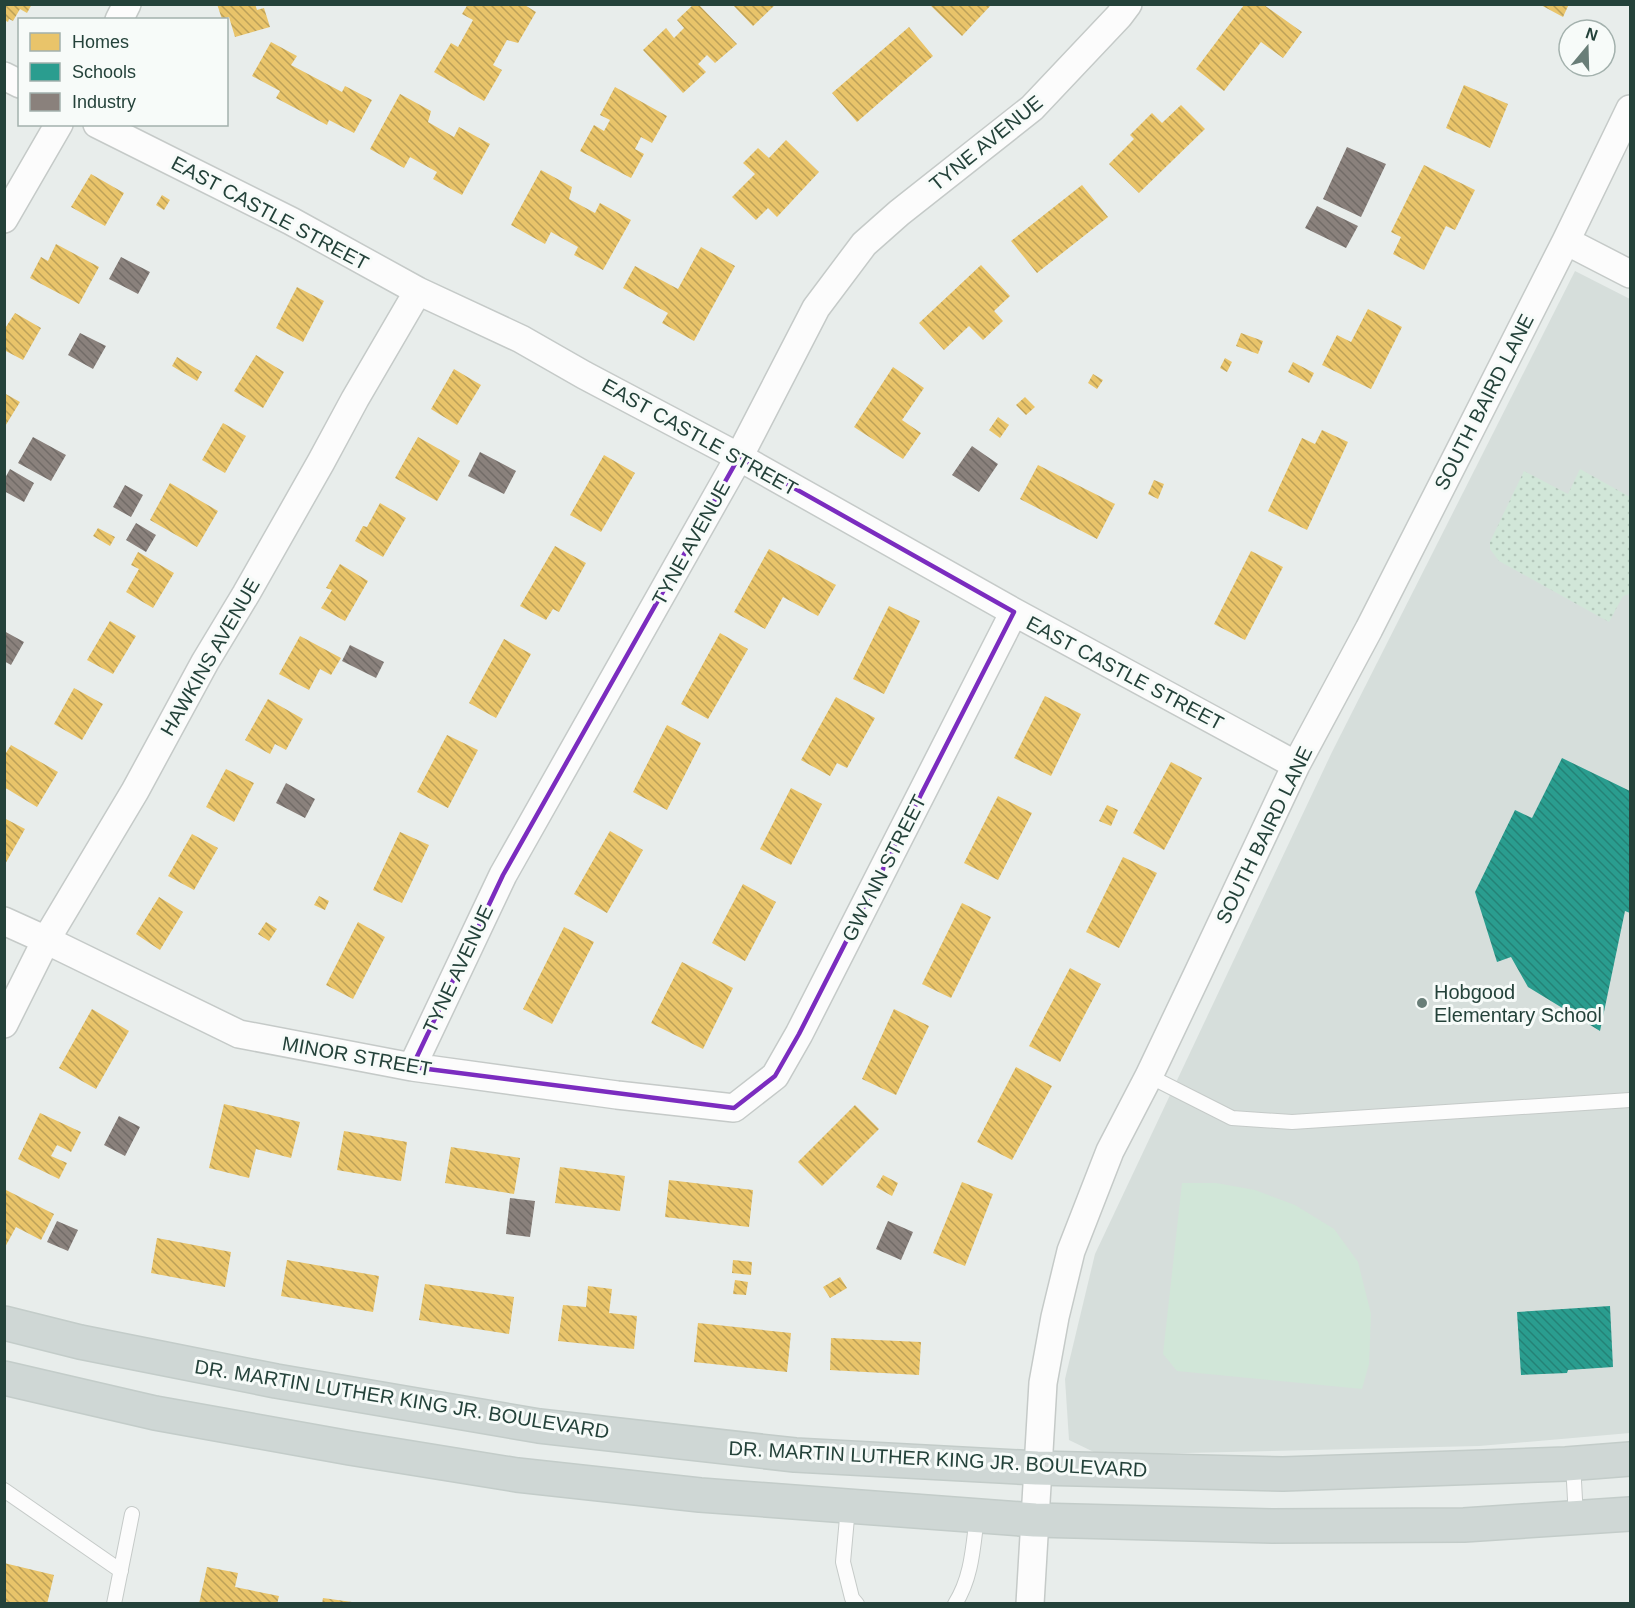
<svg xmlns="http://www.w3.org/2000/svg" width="1635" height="1608" font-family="Helvetica,sans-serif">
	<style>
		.built { fill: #d6dedb }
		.park { fill: url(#park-dots) }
		.pitch { fill: #d1e6d8 }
		.homes { fill: url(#homes-back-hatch) }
		.schools { fill: url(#schools-back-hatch) }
		.industry { fill: url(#industry-back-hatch) }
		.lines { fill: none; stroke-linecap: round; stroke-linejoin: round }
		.service-casing { stroke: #c5cac8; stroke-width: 16 }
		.minor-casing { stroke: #c5cac8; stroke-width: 30 }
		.primary-casing { stroke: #c3ccc9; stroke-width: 36 }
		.service { stroke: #fcfcfc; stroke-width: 14 }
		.minor { stroke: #fcfcfc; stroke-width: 27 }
		.primary { stroke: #cfd7d5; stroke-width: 33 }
		.marked { fill: none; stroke: #7b2cbf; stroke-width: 4.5; stroke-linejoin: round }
		.poi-dot { fill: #697e78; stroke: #f7fbf9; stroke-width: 2 }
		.labels { text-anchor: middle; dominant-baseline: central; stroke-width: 6; stroke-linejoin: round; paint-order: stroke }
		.street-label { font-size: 20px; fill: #24423a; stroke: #f7fbf9 }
		.poi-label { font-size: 20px; fill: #24423a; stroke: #f7fbf9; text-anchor: start }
	</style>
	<defs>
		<pattern id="park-dots" width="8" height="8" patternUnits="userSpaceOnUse" patternTransform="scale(1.5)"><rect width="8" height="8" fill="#d1e6d8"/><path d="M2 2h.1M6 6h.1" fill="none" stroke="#b3c6ba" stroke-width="1.8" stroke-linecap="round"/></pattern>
		<pattern id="homes-back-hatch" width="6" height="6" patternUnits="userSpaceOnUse" patternTransform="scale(1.5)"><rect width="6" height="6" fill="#e9c46a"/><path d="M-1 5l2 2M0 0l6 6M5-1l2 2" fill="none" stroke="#bda158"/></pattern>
		<pattern id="schools-back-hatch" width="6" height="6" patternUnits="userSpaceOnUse" patternTransform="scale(1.5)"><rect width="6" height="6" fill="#2a9d8f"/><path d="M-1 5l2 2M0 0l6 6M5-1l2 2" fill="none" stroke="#248276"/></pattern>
		<pattern id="industry-back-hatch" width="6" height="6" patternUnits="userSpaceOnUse" patternTransform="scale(1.5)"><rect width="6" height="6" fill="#8a817c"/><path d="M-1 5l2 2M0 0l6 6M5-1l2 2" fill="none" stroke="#716b67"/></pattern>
	</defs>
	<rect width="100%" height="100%" fill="#e8edeb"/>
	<path class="built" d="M 1575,271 L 1630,299 L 1630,1433 L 1479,1446 L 1100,1455 L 1069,1440 L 1065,1379 L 1095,1254 L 1332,752 Z"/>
	<path class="park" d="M 1580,469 L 1630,497 L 1630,594 L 1623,596 L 1609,622 L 1499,561 L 1490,549 L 1490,542 L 1524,471 L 1568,494 Z"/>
	<path class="pitch" d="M 1182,1183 L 1216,1183 L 1255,1190 L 1295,1205 L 1334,1229 L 1358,1262 L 1371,1314 L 1369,1364 L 1362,1389 L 1177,1371 L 1163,1354 Z"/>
	<path class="homes" d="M 4,4 L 32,4 L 27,13 L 20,9 L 13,21 L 9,19 L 8,22 L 4,20 Z
		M 217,4 L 255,4 L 257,10 L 264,8 L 270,27 L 235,37 L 229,17 L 222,19 Z
		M 468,4 L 523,4 L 536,12 L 518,43 L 507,40 L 493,65 L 502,70 L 484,101 L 434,72 L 451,43 L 458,47 L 473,20 L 462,14 Z
		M 732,4 L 776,4 L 753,26 Z
		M 929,4 L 992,4 L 962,36 Z
		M 1539,4 L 1569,4 L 1563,17 Z
		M 693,5 L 699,5 L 737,44 L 715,63 L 707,55 L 698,64 L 706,72 L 683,93 L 643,50 L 666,28 L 674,38 L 684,28 L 677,20 Z
		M 1244,5 L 1264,5 L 1302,32 L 1283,58 L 1261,42 L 1224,91 L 1196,69 Z
		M 909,27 L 933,56 L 857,122 L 832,93 Z
		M 271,42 L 297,56 L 291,65 L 342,92 L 345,86 L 372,100 L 354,133 L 329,120 L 327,125 L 276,98 L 280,91 L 252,76 Z
		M 1464,85 L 1508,104 L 1490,148 L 1446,128 Z
		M 615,87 L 667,116 L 652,143 L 641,137 L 635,149 L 644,154 L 631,178 L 580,151 L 594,125 L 604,131 L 610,120 L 600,115 Z
		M 400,94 L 431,111 L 428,122 L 454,137 L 459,127 L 490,144 L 462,195 L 433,179 L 437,172 L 410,157 L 404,168 L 370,149 Z
		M 1181,105 L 1205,129 L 1139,193 L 1109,164 L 1134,139 L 1130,135 L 1152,113 L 1162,123 Z
		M 786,140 L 819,172 L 777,217 L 768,208 L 756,220 L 732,197 L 755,174 L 743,163 L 758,148 L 769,158 Z
		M 1424,165 L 1475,190 L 1455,230 L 1446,226 L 1424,270 L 1393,254 L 1401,237 L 1391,232 Z
		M 541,170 L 572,187 L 569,199 L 595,213 L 600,203 L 631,220 L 603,270 L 574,255 L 578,247 L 551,232 L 545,244 L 511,225 Z
		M 91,174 L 124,193 L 105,226 L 71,207 Z
		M 1082,185 L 1108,217 L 1037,273 L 1011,241 Z
		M 162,195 L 170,200 L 164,210 L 156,205 Z
		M 56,244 L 99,267 L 79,304 L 30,278 L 41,257 L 48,261 Z
		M 701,247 L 735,266 L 694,341 L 662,323 L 668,313 L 623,288 L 635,266 L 678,289 Z
		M 981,265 L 1010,296 L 994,311 L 1003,321 L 983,340 L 969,326 L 944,350 L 919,323 Z
		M 297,287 L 324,301 L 303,342 L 276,328 Z
		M 1368,309 L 1402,327 L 1371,389 L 1322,365 L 1337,335 L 1351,342 Z
		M 15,313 L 41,328 L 23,360 L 4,350 L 4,330 Z
		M 1241,333 L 1263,341 L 1258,354 L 1236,346 Z
		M 256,355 L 284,372 L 263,408 L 234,391 Z
		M 177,357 L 202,372 L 197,381 L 172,366 Z
		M 1225,358 L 1232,362 L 1227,372 L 1220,368 Z
		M 1293,362 L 1314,373 L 1309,383 L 1288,372 Z
		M 893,367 L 924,388 L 902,420 L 921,433 L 903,459 L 854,427 Z
		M 454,369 L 481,385 L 457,425 L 431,409 Z
		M 1093,374 L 1103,380 L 1097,389 L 1088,383 Z
		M 4,393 L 20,402 L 4,428 Z
		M 1025,397 L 1035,407 L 1026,415 L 1016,405 Z
		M 998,417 L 1009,425 L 1000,438 L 989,430 Z
		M 223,423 L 246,436 L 225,473 L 202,460 Z
		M 1322,430 L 1348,442 L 1307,530 L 1268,511 L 1302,438 L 1315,444 Z
		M 418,437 L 460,461 L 437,501 L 395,478 Z
		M 604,455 L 635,473 L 601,532 L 570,515 Z
		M 1038,465 L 1115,504 L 1097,539 L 1020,499 Z
		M 1154,480 L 1164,484 L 1158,499 L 1148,494 Z
		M 170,483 L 218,511 L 197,547 L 150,520 Z
		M 380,503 L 406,518 L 383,557 L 355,541 L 363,526 L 367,527 Z
		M 98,528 L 115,537 L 110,546 L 93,536 Z
		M 555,546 L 586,563 L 559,612 L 553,609 L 546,620 L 520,606 Z
		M 769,549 L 836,585 L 818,616 L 783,597 L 765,629 L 734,612 Z
		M 1251,551 L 1283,567 L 1245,640 L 1214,624 Z
		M 138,552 L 174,573 L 153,608 L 126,592 L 139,569 L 131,565 Z
		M 340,564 L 368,581 L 345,621 L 321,608 L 332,590 L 326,588 Z
		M 889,606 L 920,621 L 884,694 L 853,679 Z
		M 110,621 L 136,636 L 113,674 L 87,660 Z
		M 720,633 L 748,649 L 708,719 L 681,704 Z
		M 300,636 L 341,658 L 331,675 L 320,669 L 309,690 L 279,674 Z
		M 504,639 L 531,654 L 496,718 L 469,703 Z
		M 74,688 L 103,704 L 82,740 L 54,724 Z
		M 1045,696 L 1081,714 L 1051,776 L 1014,758 Z
		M 836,697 L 875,718 L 847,768 L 837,763 L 830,776 L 801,760 Z
		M 268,699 L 303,719 L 286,750 L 275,744 L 270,754 L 245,740 Z
		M 667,725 L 701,743 L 667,810 L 633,792 Z
		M 447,735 L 478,750 L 448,808 L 417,792 Z
		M 11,745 L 58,772 L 37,807 L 4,787 L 4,756 Z
		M 1171,762 L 1202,778 L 1164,850 L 1133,833 Z
		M 226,769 L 254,783 L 234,822 L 206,807 Z
		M 791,788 L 822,804 L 791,865 L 760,849 Z
		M 998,796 L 1032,813 L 998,880 L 964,863 Z
		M 1107,805 L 1118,810 L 1111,826 L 1099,821 Z
		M 4,818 L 25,829 L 4,866 Z
		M 610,831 L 643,850 L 607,913 L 574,894 Z
		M 400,832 L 429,845 L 402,903 L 373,890 Z
		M 192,834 L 218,848 L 194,890 L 168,876 Z
		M 1123,857 L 1157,873 L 1119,948 L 1086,932 Z
		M 743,884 L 776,902 L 745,961 L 712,943 Z
		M 319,896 L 329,901 L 325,910 L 314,905 Z
		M 159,897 L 183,912 L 160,950 L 136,934 Z
		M 962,903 L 991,917 L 951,998 L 922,984 Z
		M 266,922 L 277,929 L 269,941 L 258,934 Z
		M 358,922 L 385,937 L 353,999 L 326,985 Z
		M 564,927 L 594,942 L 552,1024 L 523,1009 Z
		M 682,962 L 733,988 L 703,1049 L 651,1023 Z
		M 1070,968 L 1101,984 L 1060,1062 L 1029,1046 Z
		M 92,1009 L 129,1031 L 96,1089 L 59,1068 Z
		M 894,1009 L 929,1026 L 896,1095 L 862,1079 Z
		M 1016,1067 L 1052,1086 L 1012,1160 L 977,1142 Z
		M 224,1104 L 300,1122 L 291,1158 L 256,1149 L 249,1178 L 209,1168 Z
		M 855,1105 L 879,1129 L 822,1186 L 798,1162 Z
		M 40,1113 L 81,1132 L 71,1152 L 57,1145 L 51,1156 L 67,1163 L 59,1179 L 18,1159 Z
		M 344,1131 L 407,1142 L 401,1181 L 337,1170 Z
		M 451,1147 L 520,1158 L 514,1194 L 445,1183 Z
		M 560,1167 L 625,1176 L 620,1211 L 555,1203 Z
		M 883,1175 L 898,1183 L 892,1196 L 876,1187 Z
		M 669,1180 L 753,1190 L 749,1227 L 665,1217 Z
		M 962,1182 L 993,1194 L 965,1266 L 933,1253 Z
		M 4,1189 L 54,1214 L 41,1240 L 16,1227 L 4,1249 Z
		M 157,1238 L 231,1252 L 225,1287 L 151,1273 Z
		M 287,1260 L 379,1276 L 373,1312 L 281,1296 Z
		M 733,1260 L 752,1262 L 751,1275 L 732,1273 Z
		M 840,1277 L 847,1288 L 830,1298 L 823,1287 Z
		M 735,1280 L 748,1282 L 746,1295 L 733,1294 Z
		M 425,1284 L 514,1297 L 509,1334 L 419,1320 Z
		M 588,1286 L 612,1289 L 609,1313 L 637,1316 L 634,1349 L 558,1341 L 563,1305 L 586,1307 Z
		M 698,1323 L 791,1333 L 787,1372 L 694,1362 Z
		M 831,1338 L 921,1342 L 919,1375 L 830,1370 Z
		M 4,1563 L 54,1575 L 47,1604 L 4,1604 Z
		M 207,1567 L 238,1573 L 235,1587 L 279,1596 L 277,1604 L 199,1604 Z
		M 323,1598 L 352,1602 L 352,1604 L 322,1604 Z"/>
	<path class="schools" d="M 1562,758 L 1630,791 L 1630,913 L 1625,911 L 1600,1031 L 1528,987 L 1511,957 L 1497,962 L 1475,892 L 1515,810 L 1532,818 Z
		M 1610,1306 L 1613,1367 L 1568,1370 L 1567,1373 L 1521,1375 L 1517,1312 Z"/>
	<path class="industry" d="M 1347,147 L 1386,164 L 1361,217 L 1323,199 Z
		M 1317,206 L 1358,226 L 1346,248 L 1305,228 Z
		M 121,257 L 150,272 L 138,294 L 109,279 Z
		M 80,333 L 106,346 L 93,369 L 68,355 Z
		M 33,437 L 66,455 L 51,481 L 18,463 Z
		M 972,446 L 998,464 L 979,492 L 952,475 Z
		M 480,452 L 516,471 L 504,494 L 468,476 Z
		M 10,469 L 34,483 L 24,502 L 4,491 L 4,480 Z
		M 125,485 L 143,495 L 131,517 L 113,507 Z
		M 136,523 L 156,535 L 146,552 L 126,540 Z
		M 4,631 L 24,642 L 11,665 L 4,661 Z
		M 350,645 L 384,662 L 376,678 L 342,661 Z
		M 286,783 L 315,799 L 305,818 L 276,803 Z
		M 119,1116 L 140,1127 L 125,1156 L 104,1145 Z
		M 510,1198 L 535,1201 L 530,1237 L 506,1234 Z
		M 57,1221 L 78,1230 L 68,1251 L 47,1242 Z
		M 888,1221 L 913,1232 L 901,1260 L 876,1249 Z"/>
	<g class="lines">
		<defs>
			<path id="service" d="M 1149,1076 L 1232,1118 L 1292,1122 L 1630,1100
				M 1573,1463 L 1576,1518
				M 4,1490 L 121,1571
				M 848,1507 L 843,1562 L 852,1598 L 857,1604
				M 114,1604 L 132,1514
				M 955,1604 C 972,1577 973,1547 977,1516"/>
			<path id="minor" d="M 119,20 L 127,4
				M 4,76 L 20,84
				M 97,124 L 291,221 L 418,291 L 521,339 L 584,375 L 739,457 L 1014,612 L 1296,765
				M 4,219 L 59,124
				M 1566,241 L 1630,274
				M 4,921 L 46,940 L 239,1034 L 412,1067 L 617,1095 L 734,1108 L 775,1076 L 799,1034 L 1014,612
				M 4,1024 L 46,940 L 135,791 L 205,662 L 246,594 L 321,462 L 355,399 L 418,291
				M 412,1067 L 503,875 L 739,457 L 816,308 L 864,244 L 899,213 L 1032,108 L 1119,16 L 1128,4
				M 1030,1604 L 1043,1383 L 1055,1317 L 1071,1251 L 1110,1151 L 1149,1076 L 1198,973 L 1296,765 L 1369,629 L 1458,454 L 1566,241 L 1630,109"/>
			<path id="primary" d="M 4,1323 L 80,1342 L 276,1381 L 539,1426 L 795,1455 L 1037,1468 L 1283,1474 L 1566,1464 L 1630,1459
				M 4,1378 L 155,1413 L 350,1448 L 517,1475 L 700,1495 L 1035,1520 L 1272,1526 L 1464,1525 L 1630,1514"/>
		</defs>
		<use href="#service" class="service-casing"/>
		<use href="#minor" class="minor-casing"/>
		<use href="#primary" class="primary-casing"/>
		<use href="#service" class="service"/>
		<use href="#minor" class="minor"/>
		<use href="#primary" class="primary"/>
	</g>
	<path class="marked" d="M 739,457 L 1014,612 L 799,1034 L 775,1076 L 734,1108 L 412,1067 L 503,875 Z"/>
	<circle class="poi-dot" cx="1422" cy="1003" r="6"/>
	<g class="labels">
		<g class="street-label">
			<text transform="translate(986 143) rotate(-39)">TYNE AVENUE</text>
			<text transform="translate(270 213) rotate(28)">EAST CASTLE STREET</text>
			<text transform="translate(1484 402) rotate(-63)">SOUTH BAIRD LANE</text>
			<text transform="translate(700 437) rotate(29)">EAST CASTLE STREET</text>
			<text transform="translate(691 543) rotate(-61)">TYNE AVENUE</text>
			<text transform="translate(210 657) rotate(-60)">HAWKINS AVENUE</text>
			<text transform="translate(1125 673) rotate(28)">EAST CASTLE STREET</text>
			<text transform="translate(1264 835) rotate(-64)">SOUTH BAIRD LANE</text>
			<text transform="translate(884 868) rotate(-63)">GWYNN STREET</text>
			<text transform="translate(458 969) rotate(-65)">TYNE AVENUE</text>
			<text transform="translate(357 1056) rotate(10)">MINOR STREET</text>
			<text transform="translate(402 1399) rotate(9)">DR. MARTIN LUTHER KING JR. BOULEVARD</text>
			<text transform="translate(938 1459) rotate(3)">DR. MARTIN LUTHER KING JR. BOULEVARD</text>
		</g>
		<g class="poi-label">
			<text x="1434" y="992">Hobgood<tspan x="1434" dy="23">Elementary School</tspan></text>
		</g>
	</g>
	<rect width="1635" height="1608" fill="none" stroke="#24423a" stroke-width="12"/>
	<rect x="18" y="18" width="210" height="108" fill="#f7fbf9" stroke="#a3b1ad" stroke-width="1.5"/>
	<rect x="30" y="33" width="30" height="18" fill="#e9c46a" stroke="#a3b1ad" stroke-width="1.5"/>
	<text x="72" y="48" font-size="18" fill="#24423a">Homes</text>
	<rect x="30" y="63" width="30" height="18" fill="#2a9d8f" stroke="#a3b1ad" stroke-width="1.5"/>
	<text x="72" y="78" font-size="18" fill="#24423a">Schools</text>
	<rect x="30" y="93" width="30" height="18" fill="#8a817c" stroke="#a3b1ad" stroke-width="1.5"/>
	<text x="72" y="108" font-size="18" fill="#24423a">Industry</text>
	<g transform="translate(1587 48) rotate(19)"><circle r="28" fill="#f7fbf9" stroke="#a3b1ad" stroke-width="1.5"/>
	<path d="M0-4.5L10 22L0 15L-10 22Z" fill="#697e78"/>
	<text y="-9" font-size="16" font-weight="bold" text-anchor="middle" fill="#24423a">N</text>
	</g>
</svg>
